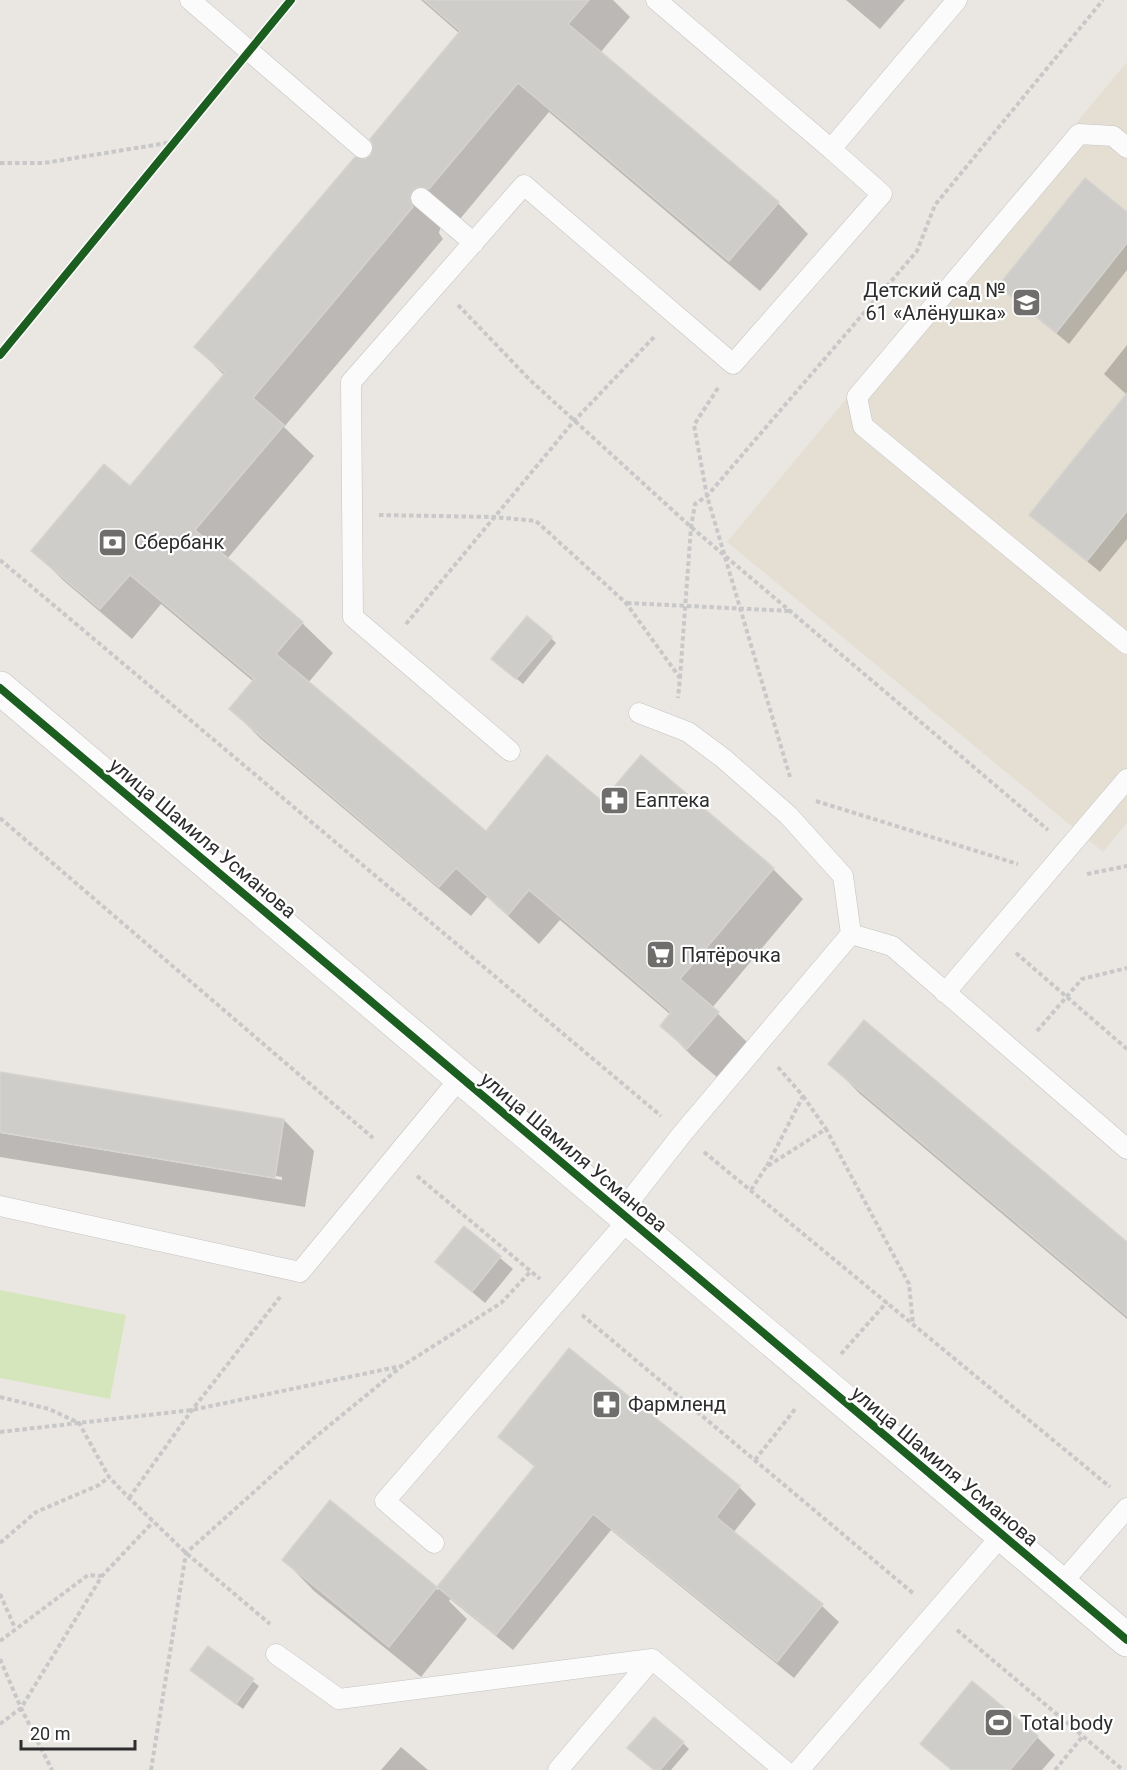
<svg xmlns="http://www.w3.org/2000/svg" width="1127" height="1770" font-family="Roboto,sans-serif">
	<style>
		.education { fill: #e4dfd2 }
		.pitch { fill: #d5e6bd }
		.shadow { fill: #0003 }
		.building { fill: #cfcdca; stroke: #d5d3cf; stroke-width: 1.5 }
		.lines { fill: none; stroke-linecap: round; stroke-linejoin: round }
		.lane-casing { stroke: #c4c3c3; stroke-width: 21 }
		.street-casing { stroke: #c4c3c3; stroke-width: 34 }
		.path { stroke: #c8c8c8; stroke-width: 4; stroke-dasharray: 4.5 3; stroke-linecap: butt }
		.lane { stroke: #fcfbfb; stroke-width: 20 }
		.street { stroke: #fcfbfb; stroke-width: 33 }
		.cycleway-casing { stroke: #fff; stroke-width: 11 }
		.cycleway { stroke: #1b5e20; stroke-width: 8 }
		.labels { text-anchor: middle; dominant-baseline: central; stroke-width: 4.5; stroke-linejoin: round; paint-order: stroke }
		.poi-label { font-size: 20px; fill: #2d2d2d; stroke: #fff; text-anchor: start }
		.street-label { font-size: 20px; fill: #2d2d2d; stroke: #fff }
	</style>
	<rect width="100%" height="100%" fill="#eae7e3"/>
	<path class="education" d="M 1127,62 L 1127,823 L 1103,852 L 727,542 Z"/>
	<path class="pitch" d="M 0,1290 L 126,1315 L 110,1399 L 0,1378 Z"/>
	<path class="shadow" d="M 421,0 L 613,0 L 630,17 L 600,53 L 778,203 L 808,234 L 760,291 L 549,112 L 460,219 L 442,221 L 439,233 L 443,239 L 284,427 L 314,456 L 227,559 L 302,623 L 333,653 L 308,683 L 487,834 L 602,803 L 773,869 L 803,899 L 712,1008 L 748,1043 L 718,1078 L 692,1056 L 662,1026 L 671,1015 L 560,920 L 539,944 L 487,897 L 471,916 L 261,739 L 231,709 L 254,682 L 161,604 L 132,639 L 64,581 L 33,551 L 130,488 L 225,376 L 196,347 L 366,161 L 373,156 L 460,34 Z
		M 846,0 L 905,0 L 880,29 Z
		M 1127,214 L 1127,270 L 1069,344 L 1000,286 Z
		M 1127,345 L 1127,395 L 1104,374 Z
		M 1127,396 L 1127,539 L 1100,572 L 1031,515 Z
		M 551,638 L 556,643 L 523,684 L 499,664 Z
		M 830,1063 L 1127,1244 L 1127,1319 L 860,1094 Z
		M 0,1073 L 284,1120 L 314,1151 L 305,1207 L 0,1157 L 0,1133 L 282,1180 L 282,1177 L 0,1130 Z
		M 465,1228 L 513,1269 L 485,1303 L 437,1262 Z
		M 570,1351 L 739,1487 L 756,1504 L 733,1533 L 822,1606 L 839,1622 L 794,1678 L 611,1530 L 513,1650 L 450,1599 L 449,1601 L 467,1619 L 421,1677 L 314,1591 L 284,1560 L 330,1503 L 438,1590 L 536,1468 L 500,1437 Z
		M 208,1648 L 259,1686 L 243,1709 L 198,1676 Z
		M 1037,1737 L 1055,1755 L 1042,1770 L 951,1770 L 923,1744 Z
		M 683,1743 L 689,1749 L 671,1770 L 655,1770 Z
		M 401,1747 L 428,1770 L 381,1770 Z"/>
	<path class="building" d="M 424,0 L 589,0 L 568,24 L 779,202 L 729,261 L 518,83 L 429,189 L 418,187 L 412,191 L 410,201 L 413,207 L 253,398 L 284,425 L 195,530 L 303,622 L 276,654 L 486,831 L 547,755 L 602,801 L 641,755 L 774,868 L 680,979 L 719,1012 L 687,1049 L 660,1026 L 671,1012 L 529,890 L 508,915 L 456,868 L 439,887 L 229,709 L 254,679 L 130,575 L 100,609 L 31,551 L 104,464 L 130,486 L 225,373 L 194,347 L 355,157 L 365,159 L 371,155 L 373,145 L 370,139 L 460,31 Z
		M 1085,178 L 1127,212 L 1127,243 L 1056,333 L 998,286 Z
		M 1127,393 L 1127,511 L 1087,561 L 1029,515 Z
		M 527,616 L 552,637 L 516,679 L 491,659 Z
		M 864,1020 L 1127,1242 L 1127,1316 L 828,1064 Z
		M 0,1072 L 284,1119 L 275,1178 L 0,1132 Z
		M 464,1226 L 501,1256 L 472,1292 L 435,1262 Z
		M 569,1348 L 740,1486 L 716,1517 L 823,1604 L 777,1662 L 593,1514 L 496,1635 L 437,1587 L 535,1466 L 498,1437 Z
		M 330,1500 L 437,1587 L 389,1647 L 282,1560 Z
		M 208,1646 L 254,1679 L 236,1704 L 190,1670 Z
		M 972,1681 L 1038,1736 L 1010,1770 L 952,1770 L 920,1744 Z
		M 654,1717 L 684,1742 L 660,1770 L 654,1770 L 627,1748 Z"/>
	<g class="lines">
		<defs>
			<path id="lane" d="M 190,0 L 362,148
				M 656,0 L 831,149
				M 1127,148 L 1113,136 L 1079,134 L 857,397 L 863,426 L 1127,644
				M 421,198 L 474,243
				M 510,751 L 353,617 L 351,382 L 524,185 L 733,364 L 882,194 L 831,149 L 957,0
				M 851,934 L 892,946 L 1127,1149
				M 945,993 L 1127,779
				M 0,1206 L 300,1272 L 460,1078
				M 621,1212 L 682,1134 L 851,934 L 843,876 L 788,815 L 723,758 L 688,732 L 639,713
				M 434,1543 L 385,1501 L 628,1220
				M 1061,1584 L 1127,1508
				M 276,1654 L 339,1699 L 652,1659
				M 558,1770 L 652,1659 L 784,1770
				M 799,1770 L 1002,1535"/>
			<path id="street" d="M 0,688 L 1127,1640"/>
		</defs>
		<use href="#lane" class="lane-casing"/>
		<use href="#street" class="street-casing"/>
		<path class="path" d="M 267,30 L 291,0
			M 0,163 L 44,163 L 173,142
			M 458,305 L 530,380 L 691,527 L 1048,830
			M 0,355 L 232,72
			M 718,388 L 694,425 L 707,496 L 790,777
			M 379,515 L 494,517 L 536,521 L 626,603 L 680,678 L 678,698
			M 0,560 L 661,1116
			M 627,603 L 790,611
			M 406,624 L 574,421 L 656,335
			M 680,678 L 691,527 L 695,504 L 707,496 L 917,251 L 935,205 L 1103,0
			M 816,801 L 1018,864
			M 0,818 L 373,1138
			M 1087,874 L 1127,866
			M 1016,953 L 1127,1049
			M 1037,1031 L 1082,979 L 1127,968
			M 803,1096 L 826,1129
			M 704,1152 L 1110,1487
			M 767,1166 L 803,1096 L 777,1066
			M 417,1176 L 540,1279
			M 751,1190 L 766,1167 L 826,1129 L 909,1284 L 913,1324
			M 582,1315 L 914,1594
			M 841,1354 L 887,1302
			M 0,1397 L 49,1409 L 79,1423 L 109,1477 L 129,1498 L 186,1553 L 270,1624
			M 0,1432 L 192,1410 L 401,1366
			M 755,1460 L 796,1408
			M 129,1498 L 192,1410 L 280,1297
			M 0,1543 L 36,1512 L 99,1485 L 109,1477
			M 0,1594 L 15,1628
			M 957,1630 L 1123,1770
			M 0,1641 L 88,1575 L 101,1576
			M 0,1659 L 21,1708 L 52,1770
			M 0,1724 L 21,1708 L 102,1576 L 153,1522
			M 151,1770 L 186,1553 L 314,1438 L 402,1366 L 501,1303 L 531,1271
			M 1055,1770 L 1083,1736"/>
		<use href="#lane" class="lane"/>
		<use href="#street" class="street"/>
		<defs>
			<path id="cycleway" d="M 0,355 L 291,0
				M 0,688 L 1127,1640"/>
		</defs>
		<use href="#cycleway" class="cycleway-casing"/>
		<use href="#cycleway" class="cycleway"/>
	</g>
	<defs>
		<symbol id="school-square" viewBox="-11 -11 22 22"><rect x="-9" y="-9" width="18" height="18" rx="4" fill="#6f6e6d" stroke="#fff"/><path d="M0-5L7-2L0 1L-7-2ZM-4 1L0 2.5L4 1V4Q0 6-4 4Z" fill="#fff"/></symbol>
		<symbol id="bank-square" viewBox="-11 -11 22 22"><rect x="-9" y="-9" width="18" height="18" rx="4" fill="#6f6e6d" stroke="#fff"/><path d="M-6-4H6V4H-6ZM0-2.3a2.3 2.3 0 1 0 0 4.6a2.3 2.3 0 1 0 0-4.6Z" fill="#fff"/></symbol>
		<symbol id="pharmacy-square" viewBox="-11 -11 22 22"><rect x="-9" y="-9" width="18" height="18" rx="4" fill="#6f6e6d" stroke="#fff"/><path d="M-2-6h4v4h4v4h-4v4h-4v-4h-4v-4h4Z" fill="#fff"/></symbol>
		<symbol id="supermarket-square" viewBox="-11 -11 22 22"><rect x="-9" y="-9" width="18" height="18" rx="4" fill="#6f6e6d" stroke="#fff"/><path d="M-6-5.5h2.5l.6 2H6L4.5 2H-2.5L-4.4-4H-6ZM-1.5 3.2a1.3 1.3 0 1 0 .1 0ZM3 3.2a1.3 1.3 0 1 0 .1 0Z" fill="#fff"/></symbol>
		<symbol id="stadium-square" viewBox="-11 -11 22 22"><rect x="-9" y="-9" width="18" height="18" rx="4" fill="#6f6e6d" stroke="#fff"/><path d="M0-5a6.5 5 0 1 0 0 10a6.5 5 0 1 0 0-10ZM-3.5-1.8h7v3.6h-7Z" fill="#fff"/></symbol>
	</defs>
	<g fill-rule="evenodd">
		<use href="#school-square" x="1010" y="286" width="33" height="33"/>
		<use href="#bank-square" x="96" y="526" width="33" height="33"/>
		<use href="#pharmacy-square" x="598" y="784" width="33" height="33"/>
		<use href="#supermarket-square" x="644" y="938" width="33" height="33"/>
		<use href="#pharmacy-square" x="590" y="1388" width="33" height="33"/>
		<use href="#stadium-square" x="982" y="1706" width="33" height="33"/>
	</g>
	<g class="labels">
		<g class="poi-label">
			<text x="1006" y="290" text-anchor="end">Детский сад №<tspan x="1006" dy="23">61 «Алёнушка»</tspan></text>
			<text x="134" y="542">Сбербанк</text>
			<text x="635" y="800">Еаптека</text>
			<text x="681" y="955">Пятёрочка</text>
			<text x="628" y="1404">Фармленд</text>
			<text x="1020" y="1723">Total body</text>
		</g>
		<g class="street-label">
			<text transform="translate(203 838) rotate(40)">улица Шамиля Усманова</text>
			<text transform="translate(574 1152) rotate(40)">улица Шамиля Усманова</text>
			<text transform="translate(945 1466) rotate(40)">улица Шамиля Усманова</text>
		</g>
	</g>
	<path d="M21 1740v9h114v-9" fill="none" stroke="#2d2d2d" stroke-width="3"/>
	<text x="30" y="1740" font-size="18" fill="#2d2d2d" stroke="#ffffff" stroke-width="4.5" paint-order="stroke">20 m</text>
</svg>
